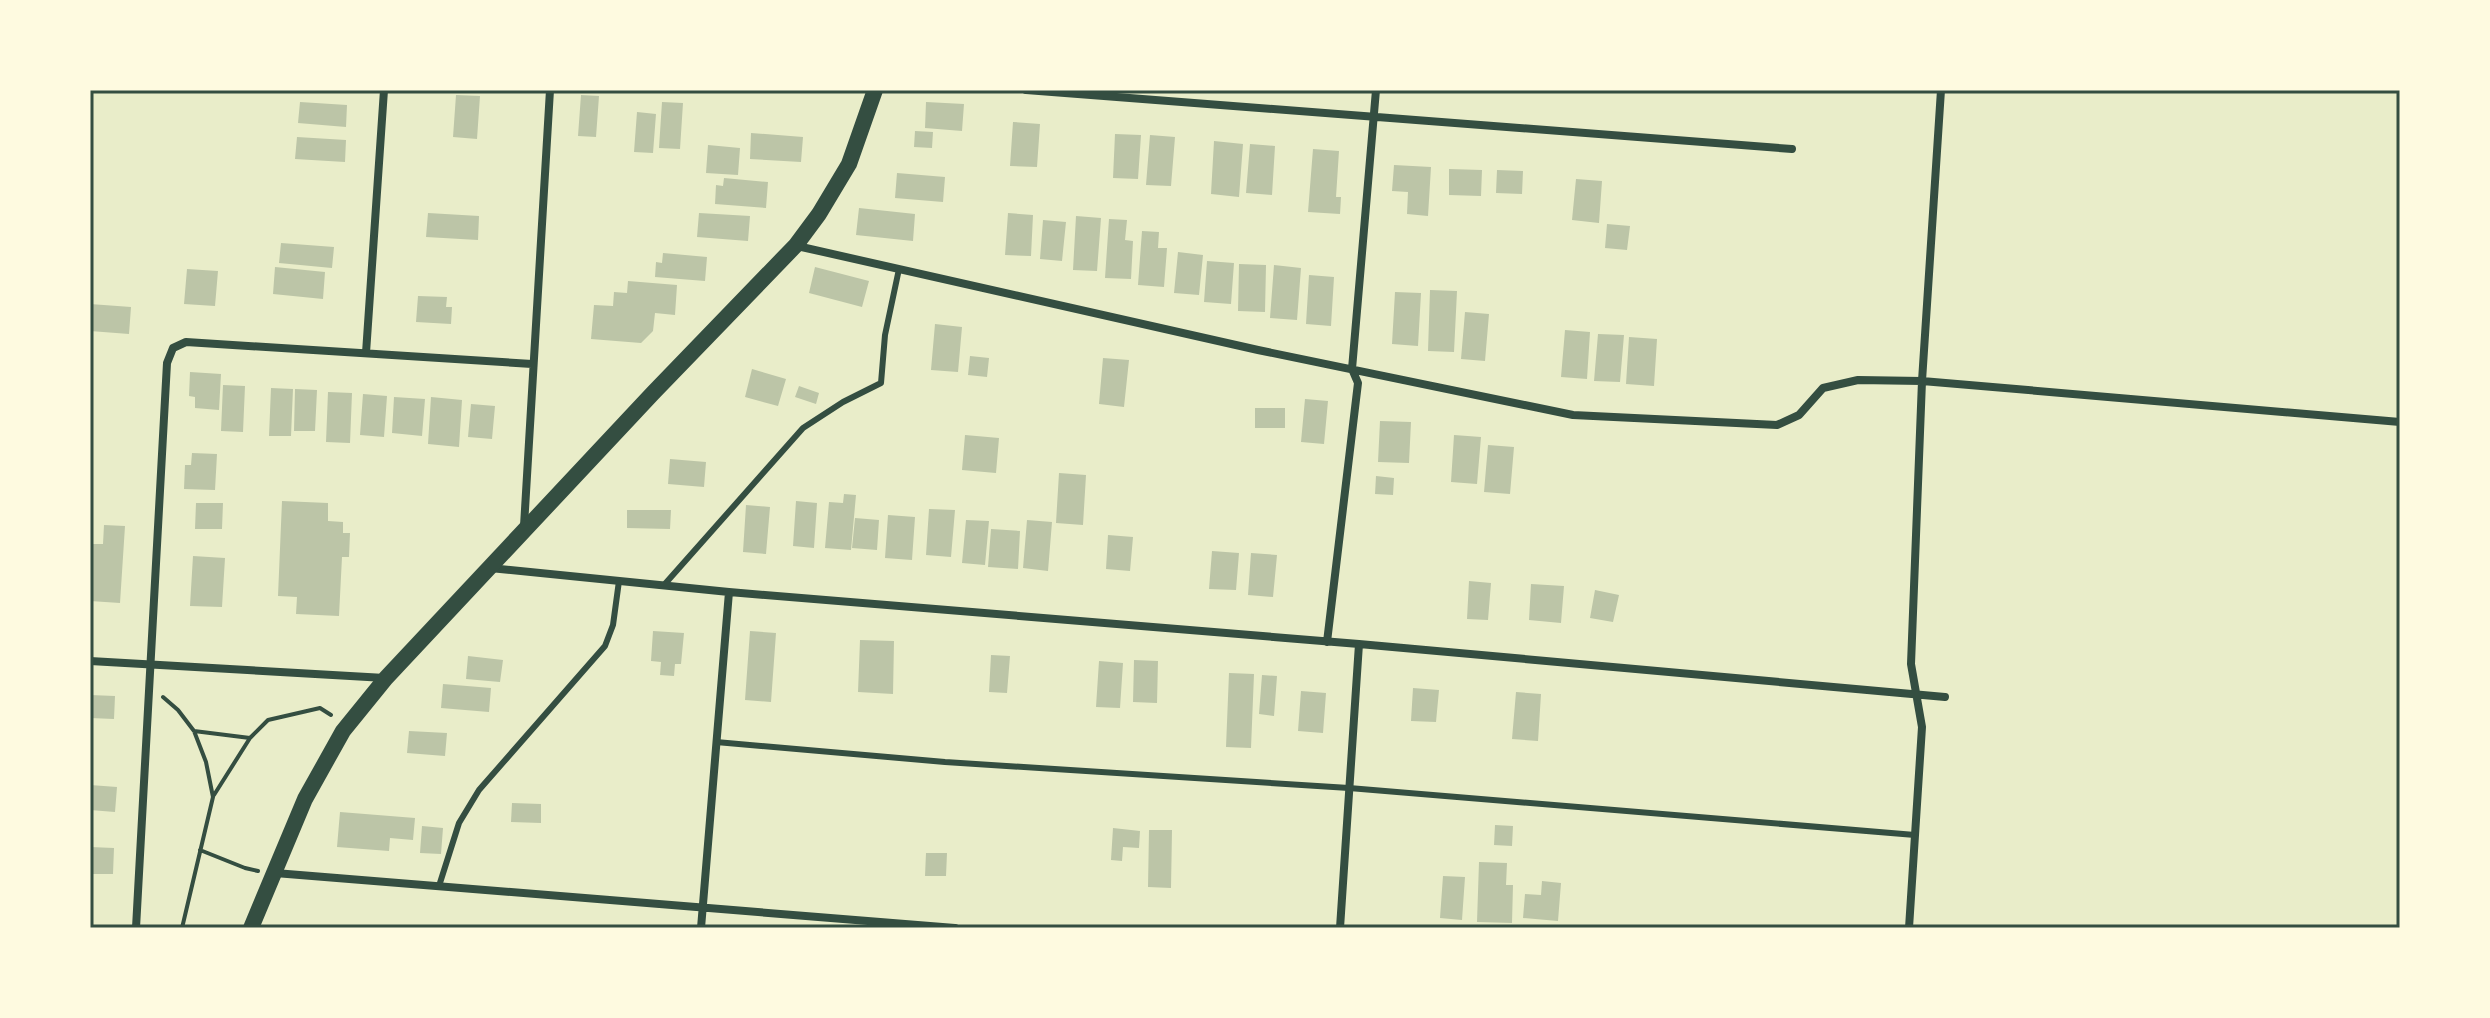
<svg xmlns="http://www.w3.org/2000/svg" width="2490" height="1018" font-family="'IBM Plex Sans',sans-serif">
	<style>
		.building { fill: #bcc5a7 }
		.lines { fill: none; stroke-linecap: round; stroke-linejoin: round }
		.path { stroke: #344e41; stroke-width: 4 }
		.service { stroke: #344e41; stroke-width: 6 }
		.minor { stroke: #344e41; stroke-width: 8 }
		.secondary { stroke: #344e41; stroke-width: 16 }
		.neatline { fill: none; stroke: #344e41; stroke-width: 3 }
	</style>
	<rect width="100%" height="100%" fill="#e9edc9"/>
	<path class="building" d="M 456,95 L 480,96 L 477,139 L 453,137 Z
		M 581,95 L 599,96 L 596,137 L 578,136 Z
		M 300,102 L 347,105 L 346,127 L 298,123 Z
		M 662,102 L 683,103 L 680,149 L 659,148 Z
		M 926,102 L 964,104 L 962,131 L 925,128 Z
		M 637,112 L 656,114 L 653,153 L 634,152 Z
		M 1013,122 L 1040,124 L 1037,167 L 1010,166 Z
		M 915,131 L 933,132 L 932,148 L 914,147 Z
		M 751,133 L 803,137 L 801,162 L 750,159 Z
		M 1115,134 L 1141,135 L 1138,179 L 1113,178 Z
		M 1150,135 L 1175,137 L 1171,186 L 1146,185 Z
		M 297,137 L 346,140 L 345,162 L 295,159 Z
		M 1214,141 L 1243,144 L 1239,197 L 1211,194 Z
		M 1250,144 L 1275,146 L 1272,195 L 1246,193 Z
		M 708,145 L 740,148 L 738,175 L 706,173 Z
		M 1313,149 L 1339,151 L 1336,197 L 1341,197 L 1340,214 L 1308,212 Z
		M 1394,165 L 1431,167 L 1428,216 L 1407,214 L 1408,192 L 1392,191 Z
		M 1449,169 L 1482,170 L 1481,196 L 1449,195 Z
		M 1497,170 L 1523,171 L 1522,194 L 1496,193 Z
		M 897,173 L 945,177 L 943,202 L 895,198 Z
		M 724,178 L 768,182 L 766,208 L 715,204 L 716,185 L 723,186 Z
		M 1576,179 L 1602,181 L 1599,223 L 1572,220 Z
		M 859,208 L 915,214 L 913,241 L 856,235 Z
		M 428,213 L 479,216 L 478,240 L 426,237 Z
		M 699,213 L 750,216 L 748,241 L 697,237 Z
		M 1008,213 L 1033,215 L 1031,256 L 1005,255 Z
		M 1076,216 L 1101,218 L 1097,271 L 1073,270 Z
		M 1109,219 L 1127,220 L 1125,240 L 1133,241 L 1131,279 L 1105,278 Z
		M 1043,220 L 1066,222 L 1062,261 L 1040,259 Z
		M 1607,224 L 1630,226 L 1627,250 L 1605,248 Z
		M 1142,231 L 1159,232 L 1158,248 L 1167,248 L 1164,287 L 1138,285 Z
		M 281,243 L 334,247 L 332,268 L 279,263 Z
		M 1178,252 L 1203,255 L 1199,295 L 1174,293 Z
		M 663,253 L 707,257 L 705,281 L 655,277 L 656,262 L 662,263 Z
		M 1207,261 L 1234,263 L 1231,304 L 1204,302 Z
		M 1239,264 L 1266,265 L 1265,312 L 1238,311 Z
		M 1274,265 L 1301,268 L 1297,320 L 1270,318 Z
		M 275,267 L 325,272 L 323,299 L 273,294 Z
		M 815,267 L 869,281 L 862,307 L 809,293 Z
		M 187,269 L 218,271 L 215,306 L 184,304 Z
		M 1309,275 L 1334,277 L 1331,326 L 1306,324 Z
		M 628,281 L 677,285 L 675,315 L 655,313 L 653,331 L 641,343 L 591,339 L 594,305 L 613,306 L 614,292 L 627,293 Z
		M 1430,290 L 1457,291 L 1454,352 L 1428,351 Z
		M 1395,292 L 1421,293 L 1418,346 L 1392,344 Z
		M 418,296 L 447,297 L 446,307 L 452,307 L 451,324 L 416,322 Z
		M 90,304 L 131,307 L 129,334 L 90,331 Z
		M 1465,312 L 1489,314 L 1485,361 L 1461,359 Z
		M 935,324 L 962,327 L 958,372 L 931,370 Z
		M 1565,330 L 1590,332 L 1587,379 L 1561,377 Z
		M 1598,334 L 1624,335 L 1620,382 L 1594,381 Z
		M 1629,337 L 1657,339 L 1654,386 L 1626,384 Z
		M 970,356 L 989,358 L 987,377 L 968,375 Z
		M 1103,358 L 1129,360 L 1124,407 L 1099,404 Z
		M 752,369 L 786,379 L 778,406 L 745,397 Z
		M 190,372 L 221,374 L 219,410 L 195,408 L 195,397 L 189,396 Z
		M 223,385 L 245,386 L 243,432 L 221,431 Z
		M 799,386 L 819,393 L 816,404 L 795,397 Z
		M 271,388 L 293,389 L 291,436 L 269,436 Z
		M 295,389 L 317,390 L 315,431 L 294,431 Z
		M 328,392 L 352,393 L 350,443 L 326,442 Z
		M 363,394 L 387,396 L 384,437 L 360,435 Z
		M 394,397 L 425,399 L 422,436 L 392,433 Z
		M 431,397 L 462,400 L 459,447 L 428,444 Z
		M 1305,399 L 1328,401 L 1324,444 L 1301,442 Z
		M 471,404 L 495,406 L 492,439 L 468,437 Z
		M 1255,408 L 1285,408 L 1285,428 L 1255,428 Z
		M 1380,421 L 1411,422 L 1409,463 L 1378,462 Z
		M 965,435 L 999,438 L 996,473 L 962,470 Z
		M 1454,435 L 1481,437 L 1477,484 L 1451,482 Z
		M 1488,445 L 1514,447 L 1510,494 L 1484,492 Z
		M 192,453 L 217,454 L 215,490 L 184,489 L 185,465 L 191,465 Z
		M 670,459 L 706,462 L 704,487 L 668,484 Z
		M 1059,473 L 1086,475 L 1083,525 L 1056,523 Z
		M 1376,476 L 1394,478 L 1393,495 L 1375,494 Z
		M 844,494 L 856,495 L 851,550 L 825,548 L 829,502 L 843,503 Z
		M 282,501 L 328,503 L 328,521 L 343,522 L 343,533 L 350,533 L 349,557 L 342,557 L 339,616 L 296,614 L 297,597 L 278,596 Z
		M 796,501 L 817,503 L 814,548 L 793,546 Z
		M 196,503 L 223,503 L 222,529 L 195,529 Z
		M 746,505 L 770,507 L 766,554 L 743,552 Z
		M 929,509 L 955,510 L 951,557 L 926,555 Z
		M 627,510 L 671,510 L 670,529 L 627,528 Z
		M 888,515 L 915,517 L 912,560 L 885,558 Z
		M 855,518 L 879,520 L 877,550 L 852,548 Z
		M 966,520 L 989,521 L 985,565 L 962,563 Z
		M 1027,520 L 1052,522 L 1048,571 L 1023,568 Z
		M 104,525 L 125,526 L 120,603 L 90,601 L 90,544 L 103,544 Z
		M 991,529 L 1020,531 L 1018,569 L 988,567 Z
		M 1108,535 L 1133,537 L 1130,571 L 1106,569 Z
		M 1212,551 L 1239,553 L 1236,590 L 1209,589 Z
		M 1251,553 L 1277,555 L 1273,597 L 1248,595 Z
		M 193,556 L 225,558 L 222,607 L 190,606 Z
		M 1469,581 L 1491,583 L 1488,620 L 1467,619 Z
		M 1531,584 L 1564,586 L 1561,623 L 1529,620 Z
		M 1595,590 L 1619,595 L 1613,622 L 1590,618 Z
		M 653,631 L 684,633 L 681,664 L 675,664 L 674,676 L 660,675 L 661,662 L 651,661 Z
		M 750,631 L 776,633 L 771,702 L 745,700 Z
		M 860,640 L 894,641 L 893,694 L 858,692 Z
		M 991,655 L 1010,656 L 1007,693 L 989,692 Z
		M 468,656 L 503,660 L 500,682 L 466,679 Z
		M 1134,660 L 1158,661 L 1157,703 L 1133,702 Z
		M 1099,661 L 1123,663 L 1120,708 L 1096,707 Z
		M 1229,673 L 1254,674 L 1251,748 L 1226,747 Z
		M 1262,675 L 1277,676 L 1274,716 L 1259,714 Z
		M 443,684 L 491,688 L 489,712 L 441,708 Z
		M 1413,688 L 1439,690 L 1436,722 L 1411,721 Z
		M 1301,691 L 1326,693 L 1323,733 L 1298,731 Z
		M 1516,692 L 1541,694 L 1538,741 L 1512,739 Z
		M 90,695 L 115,696 L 114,719 L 90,718 Z
		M 409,731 L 447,733 L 445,756 L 407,753 Z
		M 90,785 L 117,787 L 115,812 L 90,810 Z
		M 512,803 L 541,804 L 541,823 L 511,822 Z
		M 340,812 L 415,818 L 413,840 L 390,838 L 389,851 L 337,847 Z
		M 1495,825 L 1513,826 L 1512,846 L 1494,845 Z
		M 422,826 L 443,828 L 441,854 L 420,853 Z
		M 1113,828 L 1140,831 L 1139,848 L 1123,847 L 1122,861 L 1111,860 Z
		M 1149,830 L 1172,830 L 1171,888 L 1148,887 Z
		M 90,847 L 114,848 L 113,874 L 90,874 Z
		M 926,853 L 947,853 L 946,876 L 925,876 Z
		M 1479,862 L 1507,863 L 1506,885 L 1513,885 L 1512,923 L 1477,922 Z
		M 1443,876 L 1465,877 L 1462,920 L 1440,918 Z
		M 1542,881 L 1561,883 L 1558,921 L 1523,918 L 1525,894 L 1541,895 Z"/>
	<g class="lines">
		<path class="path" d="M 163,697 L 178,710 L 194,731 L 206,762 L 213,797 L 182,928
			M 194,731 L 250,738
			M 214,795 L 250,738 L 268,720 L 320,708 L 331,715
			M 200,850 L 245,868 L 258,871"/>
		<path class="service" d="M 664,585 L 803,428 L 843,402 L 881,383 L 885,335 L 899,269
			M 716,742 L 945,762 L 1349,788 L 1915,835
			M 439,886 L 459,823 L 479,790 L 605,646 L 613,625 L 619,581"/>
		<path class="minor" d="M 1026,90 L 1792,149
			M 797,246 L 1258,350 L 1573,415 L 1777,425 L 1799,415 L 1823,388 L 1858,380 L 1922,381 L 2400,422
			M 366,353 L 384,90
			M 524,526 L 550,90
			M 490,568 L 729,592 L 1359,644 L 1945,697
			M 1327,642 L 1358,383 L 1352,369 L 1376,90
			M 90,661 L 385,678
			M 275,873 L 955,928
			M 136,928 L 167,363 L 173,348 L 186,342 L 532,364
			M 701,928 L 729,592
			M 1340,928 L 1359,644
			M 1909,928 L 1922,727 L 1911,664 L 1922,381 L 1941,90"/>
		<path class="secondary" d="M 251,928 L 305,799 L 343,731 L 386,678 L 653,393 L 796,245 L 819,214 L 849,164 L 875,90"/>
	</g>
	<rect width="2490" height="1018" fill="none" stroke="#fefae0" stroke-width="184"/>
	<rect x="92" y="92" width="2306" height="834" class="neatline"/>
</svg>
